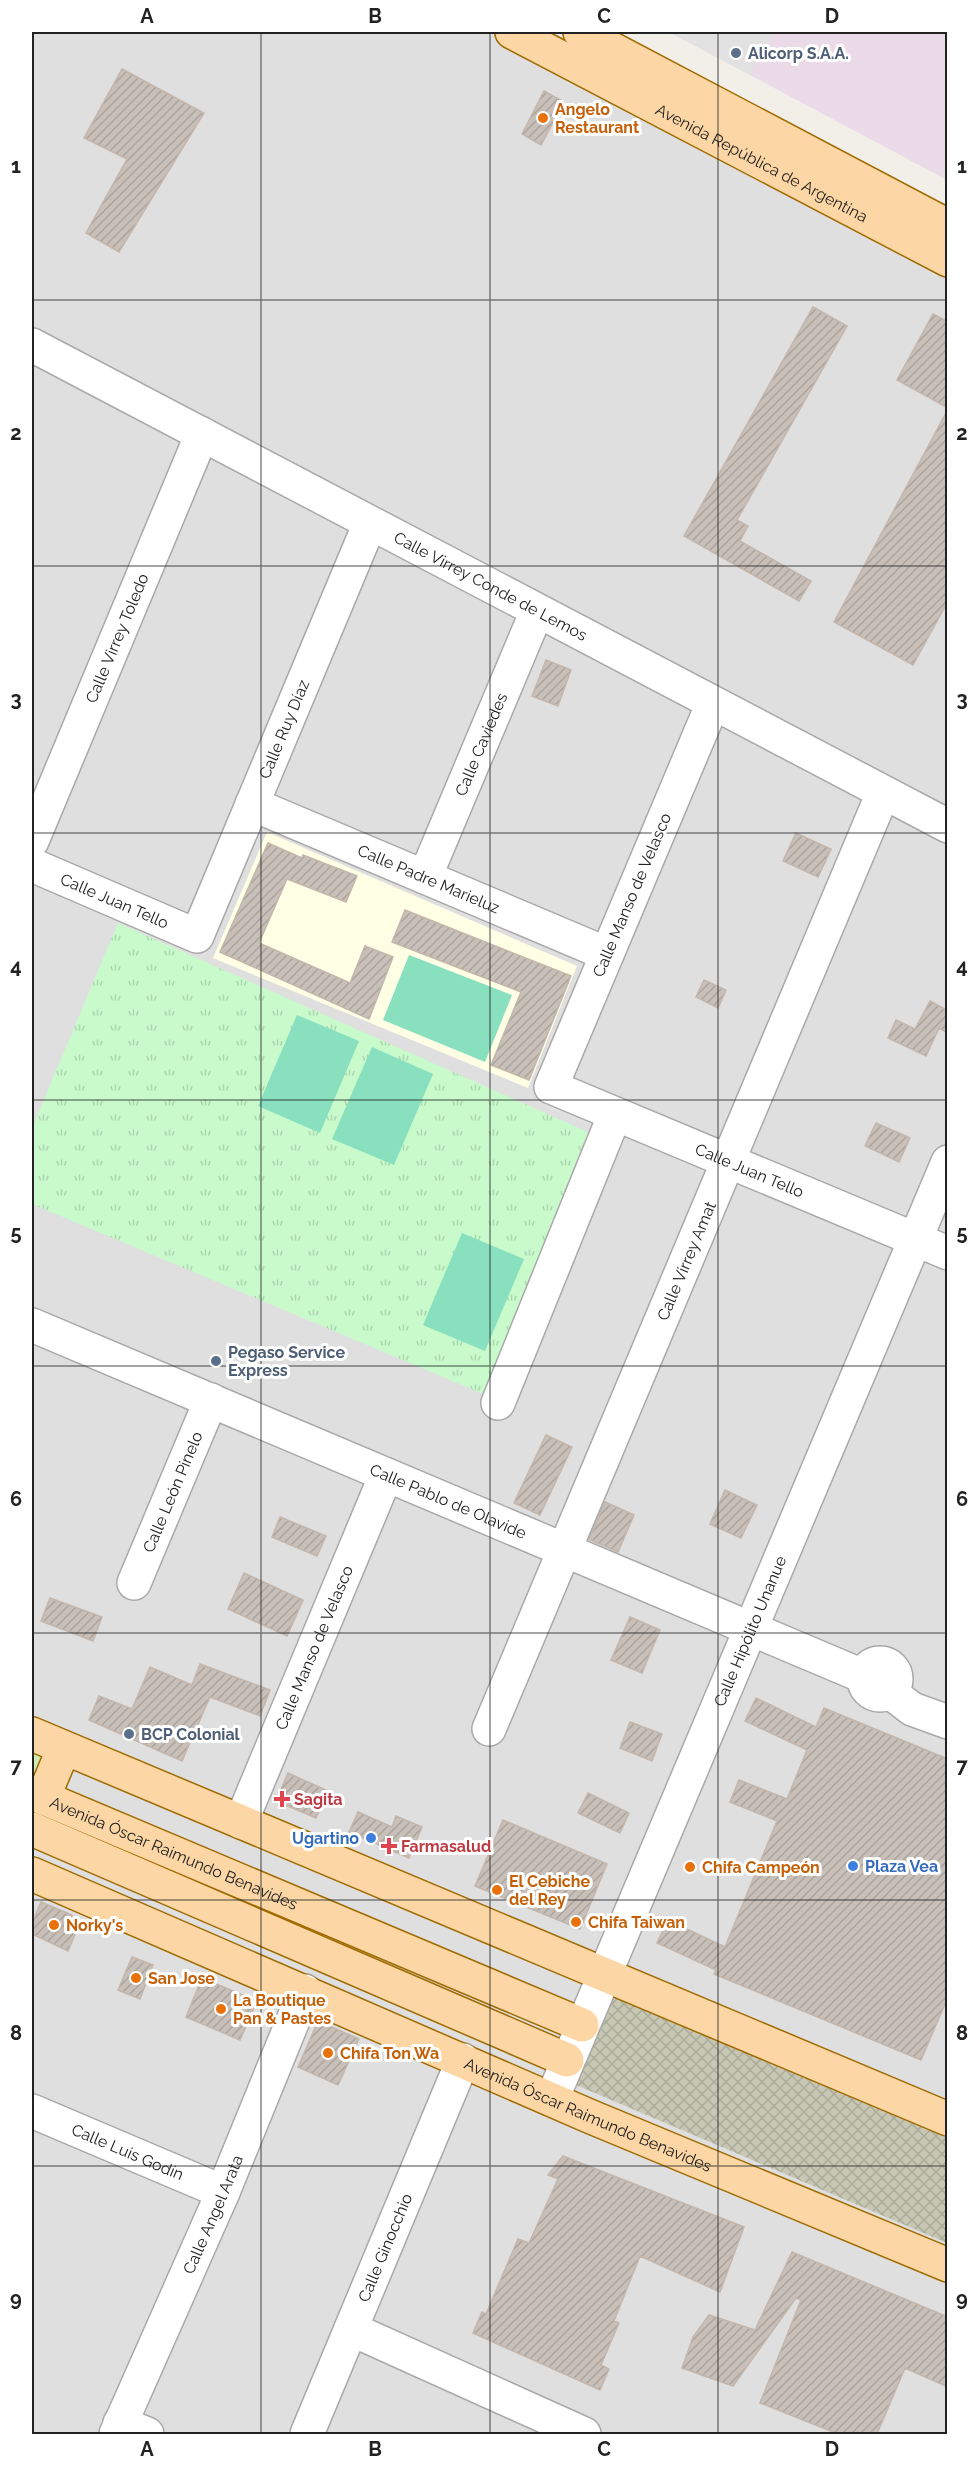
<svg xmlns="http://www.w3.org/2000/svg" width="979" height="2466" font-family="Raleway,sans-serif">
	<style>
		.residential { fill: #e0dfdf }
		.industrial { fill: #ebdbe8 }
		.education { fill: #ffffe5 }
		.construction { fill: url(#construction-cross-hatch) }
		.grass { fill: url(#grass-dots) }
		.park { fill: url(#park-tufts) }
		.pitch { fill: #88e0be }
		.parking { fill: #e2e2e2 }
		.building { fill: url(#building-hatch); stroke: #c4b6ab; stroke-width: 1.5 }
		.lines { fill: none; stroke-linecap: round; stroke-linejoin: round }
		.minor-casing { stroke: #a9a9a9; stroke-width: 36 }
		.major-casing { stroke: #a06b00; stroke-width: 36 }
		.minor { stroke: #fff; stroke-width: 33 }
		.major { stroke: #fcd6a4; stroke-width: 33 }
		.grid { fill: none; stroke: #222; stroke-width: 1.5; stroke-opacity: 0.55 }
		.service-dot { fill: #5c6f8a; stroke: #fff; stroke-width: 2 }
		.food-dot { fill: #e8710a; stroke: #fff; stroke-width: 2 }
		.health-dot { fill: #e0444e; stroke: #fff; stroke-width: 2 }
		.shop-dot { fill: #3f7fe0; stroke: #fff; stroke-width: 2 }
		.labels { text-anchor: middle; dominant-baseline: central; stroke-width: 6; stroke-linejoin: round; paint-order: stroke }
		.service-label { font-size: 16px; font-weight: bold; fill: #4e5e75; stroke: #fff; text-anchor: start }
		.food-label { font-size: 16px; font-weight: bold; fill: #c56008; stroke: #fff; text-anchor: start }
		.street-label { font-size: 16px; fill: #222; stroke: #fff }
		.health-label { font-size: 16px; font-weight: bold; fill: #be3a42; stroke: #fff; text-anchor: start }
		.shop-label { font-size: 16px; font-weight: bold; fill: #366cbe; stroke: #fff; text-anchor: end }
		.neatline { fill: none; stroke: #222; stroke-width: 2 }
		.grid-label { font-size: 20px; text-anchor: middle; font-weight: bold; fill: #222 }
	</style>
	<defs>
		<pattern id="construction-cross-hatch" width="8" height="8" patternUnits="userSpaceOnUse" patternTransform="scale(1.5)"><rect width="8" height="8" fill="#c7c7b4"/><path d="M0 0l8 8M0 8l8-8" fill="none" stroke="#abab9a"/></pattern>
		<pattern id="grass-dots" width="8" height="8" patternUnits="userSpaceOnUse" patternTransform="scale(1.5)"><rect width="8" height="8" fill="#cdebb0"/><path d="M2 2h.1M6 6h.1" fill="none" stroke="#b0c997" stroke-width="1.8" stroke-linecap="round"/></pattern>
		<pattern id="park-tufts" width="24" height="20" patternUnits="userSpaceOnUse" patternTransform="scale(1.5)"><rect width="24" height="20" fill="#c8facc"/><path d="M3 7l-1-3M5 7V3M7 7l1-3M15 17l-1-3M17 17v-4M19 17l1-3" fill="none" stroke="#acd6af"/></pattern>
		<pattern id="building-hatch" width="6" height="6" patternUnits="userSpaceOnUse" patternTransform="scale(1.5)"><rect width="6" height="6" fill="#c7bfb8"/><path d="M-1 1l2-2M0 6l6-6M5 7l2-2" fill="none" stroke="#aba49e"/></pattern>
	</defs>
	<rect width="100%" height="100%" fill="#f2efe9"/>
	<path class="residential" d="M 32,32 L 553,32 L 947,241 L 947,2434 L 32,2434 Z"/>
	<path class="industrial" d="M 669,32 L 947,32 L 947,180 Z"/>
	<path class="education" d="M 267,832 L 577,966 L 528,1088 L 213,958 Z"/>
	<path class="construction" d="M 606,1973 L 947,2117 L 947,2243 L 562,2079 Z"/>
	<path class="grass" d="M 32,1742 L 46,1760 L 39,1773 L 32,1772 Z"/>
	<path class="park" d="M 118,923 L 597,1136 L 493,1398 L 32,1204 L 32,1128 Z"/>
	<path class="pitch" d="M 409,955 L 512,995 L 485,1062 L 383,1020 Z
		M 297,1015 L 359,1041 L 320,1133 L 258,1106 Z
		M 372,1047 L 433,1074 L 394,1165 L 332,1139 Z
		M 462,1233 L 524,1259 L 485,1351 L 423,1325 Z"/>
	<path class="parking" d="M 669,32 L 774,32 L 750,75 Z
		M 544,1090 L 611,1118 L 606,1132 L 538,1104 Z"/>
	<path class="building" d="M 122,69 L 204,113 L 119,252 L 86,233 L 127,159 L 84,138 Z
		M 544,91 L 564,102 L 541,145 L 522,134 Z
		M 813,307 L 847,326 L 737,520 L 748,526 L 740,541 L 811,581 L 799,601 L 684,536 Z
		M 933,314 L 948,322 L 948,408 L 897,380 Z
		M 948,409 L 948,601 L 913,665 L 834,622 Z
		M 546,660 L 571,670 L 558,706 L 532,696 Z
		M 796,833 L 831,849 L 818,877 L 783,861 Z
		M 268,843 L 302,858 L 303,855 L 357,876 L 346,902 L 287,879 L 259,943 L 350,983 L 365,946 L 393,957 L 369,1019 L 220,952 Z
		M 405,910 L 571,976 L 529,1080 L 491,1065 L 521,992 L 392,942 Z
		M 704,980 L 726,990 L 718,1008 L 696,997 Z
		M 930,1001 L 948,1011 L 948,1033 L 939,1028 L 926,1056 L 888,1038 L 896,1020 L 915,1029 Z
		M 876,1123 L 910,1138 L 899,1162 L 865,1146 Z
		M 546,1435 L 572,1447 L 540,1515 L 514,1503 Z
		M 725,1490 L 757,1505 L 741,1538 L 710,1524 Z
		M 605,1502 L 634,1515 L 618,1552 L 589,1539 Z
		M 280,1517 L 326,1536 L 317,1556 L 272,1537 Z
		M 244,1573 L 303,1600 L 287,1636 L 228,1609 Z
		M 50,1598 L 102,1617 L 93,1641 L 41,1621 Z
		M 630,1617 L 660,1630 L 642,1673 L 611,1660 Z
		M 200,1664 L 270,1690 L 260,1716 L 210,1697 L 182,1761 L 89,1720 L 99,1696 L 132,1709 L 150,1667 L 192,1685 Z
		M 756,1698 L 816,1727 L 824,1708 L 948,1759 L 948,1997 L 921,2060 L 714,1974 L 716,1970 L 657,1943 L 668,1920 L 725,1947 L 777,1821 L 730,1802 L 739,1780 L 787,1799 L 807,1750 L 745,1721 Z
		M 630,1722 L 662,1734 L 652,1761 L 620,1748 Z
		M 288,1773 L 328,1791 L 316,1818 L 276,1801 Z
		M 588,1793 L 629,1813 L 620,1833 L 578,1813 Z
		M 358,1812 L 392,1827 L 396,1816 L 422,1827 L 409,1858 L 349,1832 Z
		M 503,1820 L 607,1864 L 580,1929 L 475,1886 Z
		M 41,1902 L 72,1915 L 78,1927 L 68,1951 L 32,1934 L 32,1923 Z
		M 132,1957 L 153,1965 L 140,1999 L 118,1990 Z
		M 202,1978 L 257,2001 L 240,2040 L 186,2017 Z
		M 318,2021 L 359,2039 L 338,2085 L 298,2067 Z
		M 563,2156 L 744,2227 L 720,2292 L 640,2256 L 614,2321 L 619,2323 L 601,2365 L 609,2369 L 600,2390 L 473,2333 L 482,2312 L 486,2314 L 518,2239 L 529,2243 L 558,2179 L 548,2175 Z
		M 792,2252 L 948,2317 L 948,2387 L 905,2368 L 877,2434 L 838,2434 L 760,2403 L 801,2300 L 796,2298 L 733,2386 L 682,2368 L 693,2337 L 709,2315 L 755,2330 Z"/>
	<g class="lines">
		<defs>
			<g id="minor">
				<path id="s1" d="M 32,345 L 948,826"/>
				<path id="s2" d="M 713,703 L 551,1087 L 948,1253"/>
				<path id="s3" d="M 252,804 L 607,954"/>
				<path id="s4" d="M 32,841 L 202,434"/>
				<path id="s5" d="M 32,865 L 197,936 L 370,523"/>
				<path id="s6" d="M 425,877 L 537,611"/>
				<path id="s7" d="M 32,1325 L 865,1677"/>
				<path d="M 498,1403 L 615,1114"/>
				<path id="s8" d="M 134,1583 L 211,1400"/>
				<circle cx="880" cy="1679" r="16"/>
				<path d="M 890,1692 L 912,1709 L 948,1722"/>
				<path id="s9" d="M 489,1729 L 883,793"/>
				<path id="s10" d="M 241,1822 L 386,1475"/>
				<path id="s11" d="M 552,2099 L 948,1162"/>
				<path id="s12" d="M 32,2111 L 223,2192"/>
				<path d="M 351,2329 L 584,2434"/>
				<path d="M 120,2423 L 147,2434"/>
				<path id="s13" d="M 116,2434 L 223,2192 L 305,1991"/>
				<path id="s14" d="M 307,2434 L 463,2060"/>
			</g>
			<g id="major">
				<path id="s15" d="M 512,32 L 948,260"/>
				<path d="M 580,32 L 948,226"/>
				<path d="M 32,1734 L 948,2119"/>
				<path id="s16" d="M 32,1793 L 582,2025"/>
				<path d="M 43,1798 L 64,1748"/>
				<path d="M 32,1829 L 567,2060"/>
				<path id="s17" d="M 32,1874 L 589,2116 L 948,2265"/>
			</g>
		</defs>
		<use href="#minor" class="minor-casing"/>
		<use href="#major" class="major-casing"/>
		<use href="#minor" class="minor"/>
		<use href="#major" class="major"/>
	</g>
	<path class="grid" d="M 261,32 L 261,2434M 490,32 L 490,2434M 718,32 L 718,2434M 32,300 L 948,300M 32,566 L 948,566M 32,833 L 948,833M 32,1100 L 948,1100M 32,1366 L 948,1366M 32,1633 L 948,1633M 32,1900 L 948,1900M 32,2166 L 948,2166"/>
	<g class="service-dot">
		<circle cx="736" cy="53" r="6"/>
		<circle cx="216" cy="1361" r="6"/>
		<circle cx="129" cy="1734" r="6"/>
	</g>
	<g class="food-dot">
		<circle cx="543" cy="118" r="6"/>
		<circle cx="690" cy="1867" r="6"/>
		<circle cx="497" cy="1890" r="6"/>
		<circle cx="576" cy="1922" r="6"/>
		<circle cx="54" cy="1925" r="6"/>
		<circle cx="136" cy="1978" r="6"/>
		<circle cx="221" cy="2009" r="6"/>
		<circle cx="328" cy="2053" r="6"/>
	</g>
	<g class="health-dot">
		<path d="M279 1790h6v6h6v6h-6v6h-6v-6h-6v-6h6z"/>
		<path d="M386 1837h6v6h6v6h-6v6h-6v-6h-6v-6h6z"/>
	</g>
	<g class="shop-dot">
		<circle cx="371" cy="1838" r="6"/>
		<circle cx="853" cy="1866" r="6"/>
	</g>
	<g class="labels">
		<g class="service-label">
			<text x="748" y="53">Alicorp S.A.A.</text>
			<text x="228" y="1352">Pegaso Service<tspan x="228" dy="18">Express</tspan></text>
			<text x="141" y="1734">BCP Colonial</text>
		</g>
		<g class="food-label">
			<text x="555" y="109">Angelo<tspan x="555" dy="18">Restaurant</tspan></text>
			<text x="702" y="1867">Chifa Campeón</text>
			<text x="509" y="1881">El Cebiche<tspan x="509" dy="18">del Rey</tspan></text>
			<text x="588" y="1922">Chifa Taiwan</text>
			<text x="66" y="1925">Norky's</text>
			<text x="148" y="1978">San Jose</text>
			<text x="233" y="2000">La Boutique<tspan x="233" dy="18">Pan &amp; Pastes</tspan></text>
			<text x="340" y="2053">Chifa Ton Wa</text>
		</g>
		<g class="street-label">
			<text stroke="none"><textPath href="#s15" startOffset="282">Avenida República de Argentina</textPath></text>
			<text stroke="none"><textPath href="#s1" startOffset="518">Calle Virrey Conde de Lemos</textPath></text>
			<text stroke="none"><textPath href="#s4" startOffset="220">Calle Virrey Toledo</textPath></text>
			<text stroke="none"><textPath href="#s5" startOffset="404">Calle Ruy Díaz</textPath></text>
			<text stroke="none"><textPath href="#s6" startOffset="144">Calle Caviedes</textPath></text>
			<text stroke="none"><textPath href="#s3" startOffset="192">Calle Padre Marieluz</textPath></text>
			<text transform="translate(632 895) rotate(-67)">Calle Manso de Velasco</text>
			<text stroke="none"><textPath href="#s5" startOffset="90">Calle Juan Tello</textPath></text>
			<text stroke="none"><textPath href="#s2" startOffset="632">Calle Juan Tello</textPath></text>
			<text stroke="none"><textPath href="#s9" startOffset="508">Calle Virrey Amat</textPath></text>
			<text stroke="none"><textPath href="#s8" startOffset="99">Calle León Pinelo</textPath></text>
			<text stroke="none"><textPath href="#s7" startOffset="452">Calle Pablo de Olavide</textPath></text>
			<text stroke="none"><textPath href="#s11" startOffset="508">Calle Hipólito Unanue</textPath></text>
			<text stroke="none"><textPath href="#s10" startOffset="189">Calle Manso de Velasco</textPath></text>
			<text stroke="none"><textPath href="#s16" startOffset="154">Avenida Óscar Raimundo Benavides</textPath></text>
			<text stroke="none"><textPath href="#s17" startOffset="606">Avenida Óscar Raimundo Benavides</textPath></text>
			<text stroke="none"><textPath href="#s12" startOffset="104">Calle Luis Godín</textPath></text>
			<text stroke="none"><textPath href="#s13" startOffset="240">Calle Angel Arata</textPath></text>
			<text stroke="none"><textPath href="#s14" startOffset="202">Calle Ginocchio</textPath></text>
		</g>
		<g class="health-label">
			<text x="294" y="1799">Sagita</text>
			<text x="401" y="1846">Farmasalud</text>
		</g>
		<g class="shop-label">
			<text x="359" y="1838">Ugartino</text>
			<text x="865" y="1866" text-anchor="start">Plaza Vea</text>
		</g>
	</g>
	<rect width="979" height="2466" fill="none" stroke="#ffffff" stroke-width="66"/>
	<rect x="33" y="33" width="913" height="2400" class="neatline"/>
	<g class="grid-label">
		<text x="147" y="23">A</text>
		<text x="375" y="23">B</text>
		<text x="604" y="23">C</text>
		<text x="832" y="23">D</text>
		<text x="16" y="173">1</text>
		<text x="962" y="173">1</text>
		<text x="16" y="440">2</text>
		<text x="962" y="440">2</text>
		<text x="16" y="706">3</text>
		<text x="962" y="706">3</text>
		<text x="16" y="973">4</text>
		<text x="962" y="973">4</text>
		<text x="16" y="1240">5</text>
		<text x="962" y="1240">5</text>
		<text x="16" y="1506">6</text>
		<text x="962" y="1506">6</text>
		<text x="16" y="1773">7</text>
		<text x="962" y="1773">7</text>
		<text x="16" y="2040">8</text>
		<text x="962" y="2040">8</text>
		<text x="16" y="2306">9</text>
		<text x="962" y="2306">9</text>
		<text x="147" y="2456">A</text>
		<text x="375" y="2456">B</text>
		<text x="604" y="2456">C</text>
		<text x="832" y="2456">D</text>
	</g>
</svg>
